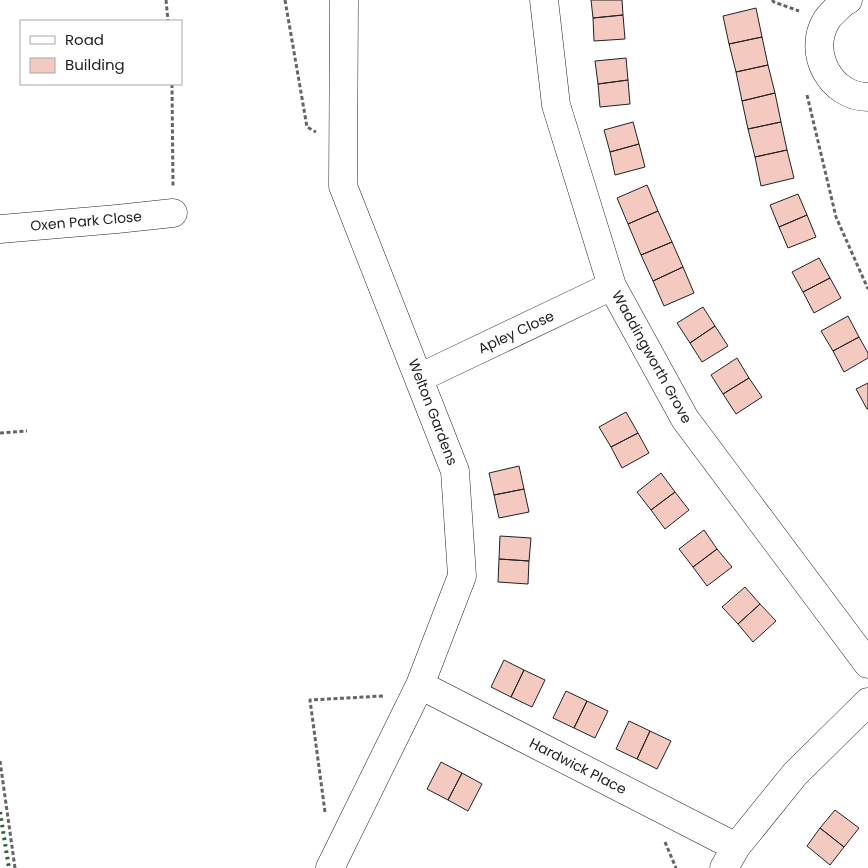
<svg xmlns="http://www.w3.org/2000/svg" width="868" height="868" font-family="Poppins,sans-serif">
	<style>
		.building { fill: #f3c9c0; stroke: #222 }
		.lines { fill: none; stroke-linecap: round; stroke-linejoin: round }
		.minor-casing { stroke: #222; stroke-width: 29 }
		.path { stroke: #646464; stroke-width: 3; stroke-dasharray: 4 2.5; stroke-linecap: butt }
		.minor { stroke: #fff; stroke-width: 28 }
		.hedge { stroke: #2f5e38; stroke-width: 4; stroke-dasharray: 2.5 4; stroke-linecap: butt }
		.labels { text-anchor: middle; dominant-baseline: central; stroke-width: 4; stroke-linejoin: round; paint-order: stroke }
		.street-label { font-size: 14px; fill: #222; stroke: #fff }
	</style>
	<rect width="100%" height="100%" fill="#fff"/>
	<path class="building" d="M 591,0 L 622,0 L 623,15 L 593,18 Z
		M 756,8 L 762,37 L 729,44 L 723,16 Z
		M 623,15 L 625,39 L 594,41 L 593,18 Z
		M 762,37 L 768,65 L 736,72 L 729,44 Z
		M 626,58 L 628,80 L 598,84 L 595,61 Z
		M 768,65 L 775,93 L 742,101 L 736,72 Z
		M 628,80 L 630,104 L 600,107 L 598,84 Z
		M 775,93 L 781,122 L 748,129 L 742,101 Z
		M 633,122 L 639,144 L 610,152 L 604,130 Z
		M 781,122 L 787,150 L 755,157 L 748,129 Z
		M 639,144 L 645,167 L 615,175 L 610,152 Z
		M 787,150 L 794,178 L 761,186 L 755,157 Z
		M 647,185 L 658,211 L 628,224 L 617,198 Z
		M 798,194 L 807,215 L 779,227 L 770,205 Z
		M 658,211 L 672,242 L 641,255 L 628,224 Z
		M 807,215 L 816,237 L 788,248 L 779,227 Z
		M 672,242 L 683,267 L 653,281 L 641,255 Z
		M 819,258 L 830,278 L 803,292 L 792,272 Z
		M 683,267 L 694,293 L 664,306 L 653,281 Z
		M 830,278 L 841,298 L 814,313 L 803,292 Z
		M 703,307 L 715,326 L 690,343 L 677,323 Z
		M 848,316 L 859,337 L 833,351 L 821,331 Z
		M 715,326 L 728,346 L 702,362 L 690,343 Z
		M 859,337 L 868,353 L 868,358 L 844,372 L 833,351 Z
		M 737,358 L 749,378 L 723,394 L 711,375 Z
		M 749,378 L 762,397 L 736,414 L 723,394 Z
		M 868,383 L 868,409 L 867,409 L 856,389 Z
		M 626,412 L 638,433 L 611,447 L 599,427 Z
		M 638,433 L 649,453 L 622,468 L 611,447 Z
		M 519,466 L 524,489 L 494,495 L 489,473 Z
		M 661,473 L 675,492 L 651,510 L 637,492 Z
		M 524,489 L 529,512 L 499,518 L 494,495 Z
		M 675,492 L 689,510 L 665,529 L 651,510 Z
		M 704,530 L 717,549 L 693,567 L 679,549 Z
		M 500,536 L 531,538 L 529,561 L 499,559 Z
		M 717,549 L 732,567 L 707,586 L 693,567 Z
		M 499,559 L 529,561 L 528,584 L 498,582 Z
		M 745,587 L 760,604 L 738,624 L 722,607 Z
		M 760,604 L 776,621 L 753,642 L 738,624 Z
		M 504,660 L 524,670 L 511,697 L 491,687 Z
		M 524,670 L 545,680 L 532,707 L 511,697 Z
		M 566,691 L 587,701 L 574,728 L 553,718 Z
		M 587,701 L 608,711 L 595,738 L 574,728 Z
		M 629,721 L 650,731 L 637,759 L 616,749 Z
		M 650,731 L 671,741 L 657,769 L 637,759 Z
		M 441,762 L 462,773 L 448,800 L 427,789 Z
		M 462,773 L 482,784 L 468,811 L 448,800 Z
		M 835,810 L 859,828 L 844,847 L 820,828 Z
		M 820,828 L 844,847 L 830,865 L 807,846 Z"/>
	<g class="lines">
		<defs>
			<path id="minor" d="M 544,0 L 556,105 L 612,286 L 685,419 L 868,664
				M 848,0 L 845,1 C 839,7 830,14 826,21 C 807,53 831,97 868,97
				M 0,229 L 117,219 L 173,213
				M 419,378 L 612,286
				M 420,685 L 736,847
				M 330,868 L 420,685 L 462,576 L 455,471 L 343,186 L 344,0
				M 724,868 L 736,847 L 795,774 L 868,702"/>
		</defs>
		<use href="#minor" class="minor-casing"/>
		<path class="path" d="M 166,0 L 168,21
			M 285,0 L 307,127 L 316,132
			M 772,0 L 774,2 L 799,11
			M 172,84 L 173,187
			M 807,95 L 836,217 L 868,289
			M 0,433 L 27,431
			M 0,761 L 15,868
			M 325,812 L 310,700 L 383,696
			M 665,842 L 676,868"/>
		<use href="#minor" class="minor"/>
		<path class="hedge" d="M 0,812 L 9,868"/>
	</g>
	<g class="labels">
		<g class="street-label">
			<text transform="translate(86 221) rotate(-5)">Oxen Park Close</text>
			<text transform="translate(516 332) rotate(-25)">Apley Close</text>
			<text transform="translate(652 357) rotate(61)">Waddingworth Grove</text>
			<text transform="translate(433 412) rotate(69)">Welton Gardens</text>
			<text transform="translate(578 766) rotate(27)">Hardwick Place</text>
		</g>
	</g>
	<rect x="20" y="20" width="162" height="65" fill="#ffffff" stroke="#a7a7a7"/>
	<rect x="30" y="36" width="25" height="8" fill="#ffffff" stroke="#a7a7a7"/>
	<text x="65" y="45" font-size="15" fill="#222222">Road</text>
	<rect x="30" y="58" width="25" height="15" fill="#f3c9c0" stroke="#a7a7a7"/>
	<text x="65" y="70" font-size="15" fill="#222222">Building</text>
</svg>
